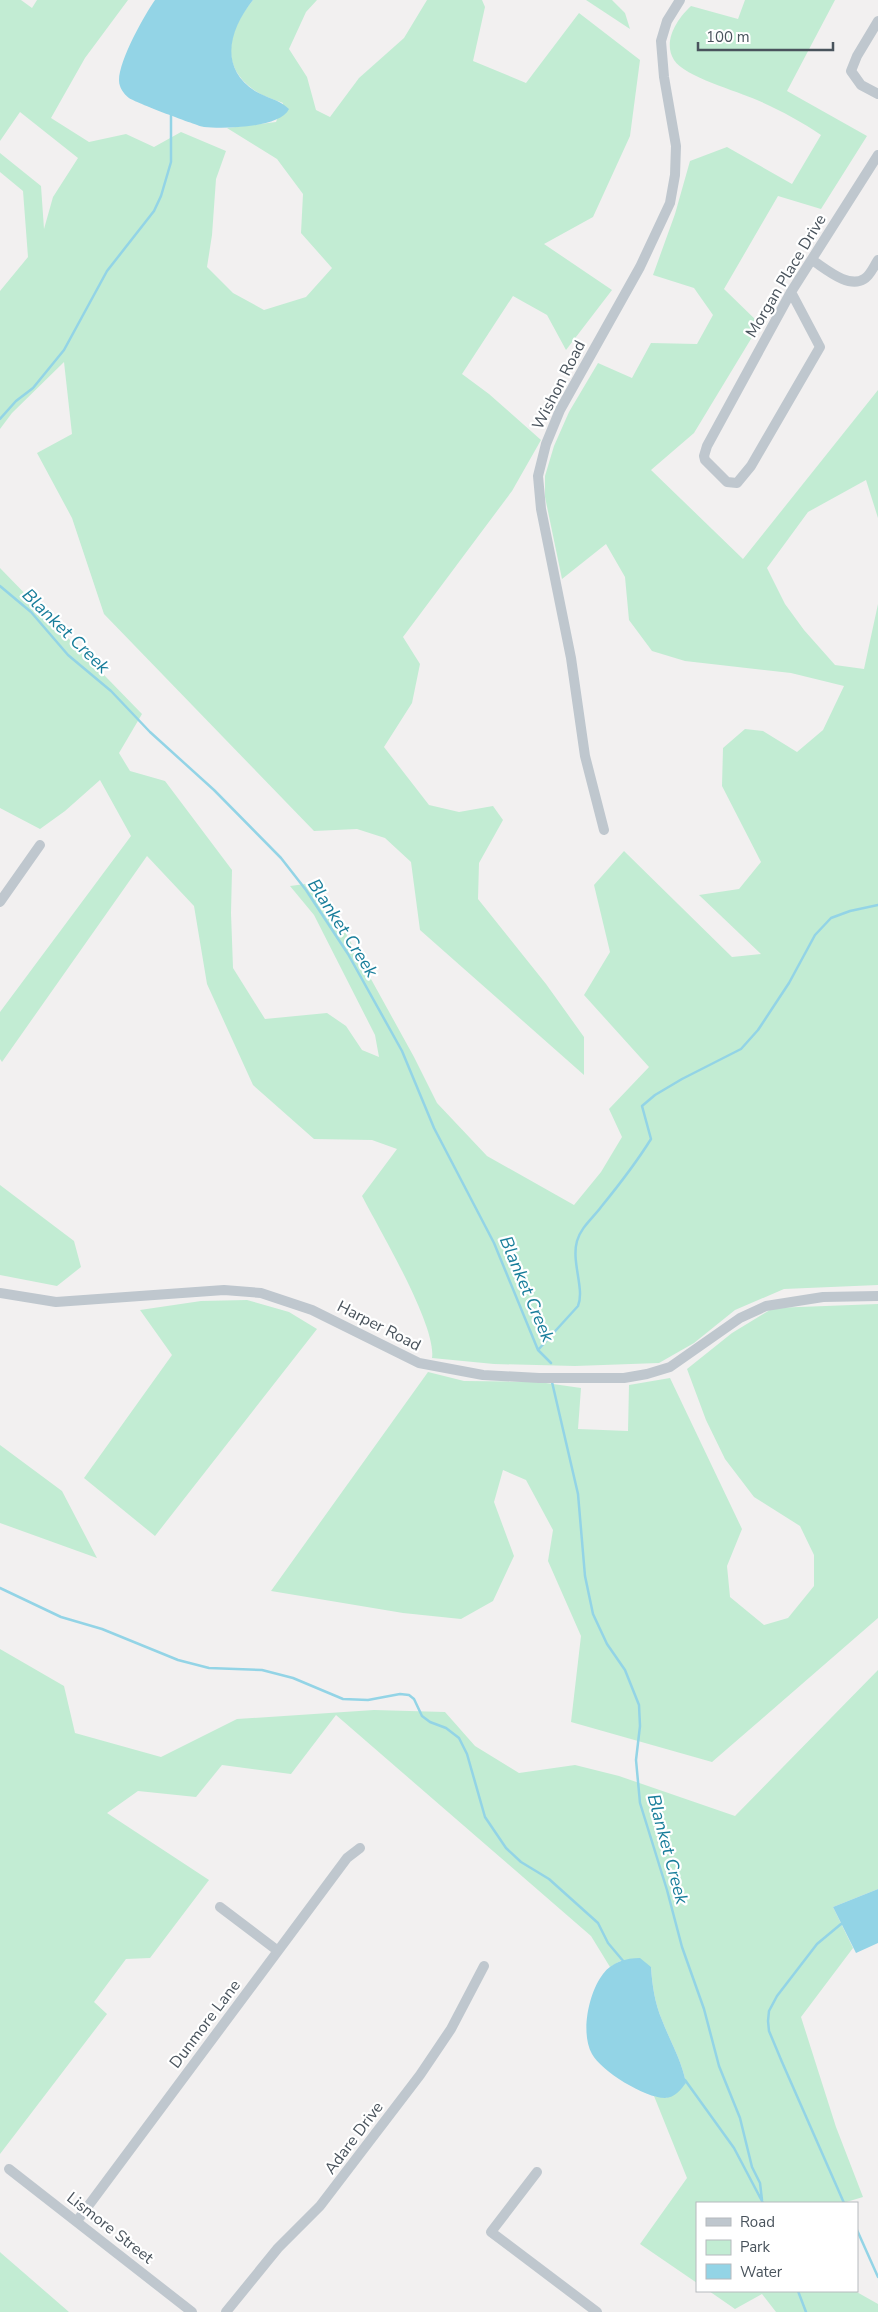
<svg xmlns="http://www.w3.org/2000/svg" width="878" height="2312" font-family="'Nunito Sans',sans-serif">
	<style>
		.green { fill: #c2ecd3 }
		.water { fill: #93d4e6 }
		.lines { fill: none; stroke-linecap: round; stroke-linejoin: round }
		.stream { stroke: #93d4e6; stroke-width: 2.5 }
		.minor { stroke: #bfc7ce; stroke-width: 10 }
		.labels { text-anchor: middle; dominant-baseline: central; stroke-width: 4.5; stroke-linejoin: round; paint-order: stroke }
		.street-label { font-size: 16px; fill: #49535c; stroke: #fff }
		.water-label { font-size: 18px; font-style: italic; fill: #177d9a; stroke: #fff }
	</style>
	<rect width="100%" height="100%" fill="#f2f0f0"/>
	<path class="green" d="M 0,0 L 21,0 L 32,8 L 37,0 L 128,0 L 85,58 L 51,118 L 89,142 L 126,134 L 154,147 L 181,132 L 226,151 L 216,179 L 212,235 L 207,267 L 233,293 L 264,310 L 306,297 L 332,268 L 301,233 L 303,194 L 277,159 L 227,128 L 276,122 L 283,103 C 273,99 262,96 254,90 C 218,65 229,29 253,0 L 317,0 L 306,12 L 289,49 L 307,77 L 316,110 L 330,117 L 359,78 L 404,38 L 427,0 L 482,0 L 485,7 L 473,61 L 526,83 L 579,13 L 640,60 L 630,136 L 593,217 L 544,244 L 612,290 L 566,350 L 547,315 L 513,296 L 462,374 L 489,394 L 541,440 L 512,491 L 403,637 L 420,664 L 412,703 L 384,747 L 429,805 L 459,812 L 493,806 L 503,820 L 479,863 L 478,899 L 546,984 L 584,1037 L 584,1075 L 420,930 L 411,862 L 385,838 L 357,829 L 314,831 L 104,614 L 72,518 L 37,453 L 72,434 L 64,362 L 12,413 L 0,429 L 0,291 L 28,257 L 23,191 L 0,172 L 0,153 L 41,186 L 44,229 L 53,197 L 78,158 L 20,112 L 0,141 Z
		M 586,0 L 612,0 L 625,13 L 630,29 Z
		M 745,0 L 835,0 L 787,91 L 867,136 L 821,209 L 778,196 L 724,289 L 760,324 L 694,433 L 651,470 L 743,559 L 878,390 L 878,518 L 866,480 L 808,512 L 767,568 L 785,604 L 804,630 L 835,665 L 864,669 L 878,604 L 878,1285 L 784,1289 L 735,1310 L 694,1343 L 659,1363 L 575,1366 L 494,1364 L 432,1358 C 437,1326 379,1229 362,1196 L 397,1149 L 372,1140 L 314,1139 L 253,1085 L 207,984 L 194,906 L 147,856 L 2,1062 L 0,1059 L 0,1012 L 131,836 L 100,780 L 65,811 L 40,829 L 0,808 L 0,568 L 142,714 L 119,753 L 130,771 L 165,781 L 232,870 L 231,913 L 233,968 L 265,1019 L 327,1013 L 346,1026 L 362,1050 L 379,1057 L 375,1035 L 314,915 L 290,886 L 313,883 L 339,921 L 414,1057 L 437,1103 L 487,1156 L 574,1205 L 601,1172 L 622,1137 L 609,1109 L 649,1067 L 584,995 L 610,952 L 594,885 L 624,851 L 732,957 L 761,954 L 699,895 L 739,889 L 761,862 L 722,786 L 723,748 L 745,729 L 763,731 L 797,752 L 823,730 L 844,686 L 791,673 L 685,661 L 652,651 L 629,620 L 625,577 L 606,544 L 562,579 L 545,497 L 545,476 L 554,446 L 569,412 L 598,363 L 632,378 L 651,343 L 697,344 L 713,315 L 694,288 L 653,275 L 675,214 L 690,161 L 727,147 L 792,184 L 821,135 C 802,122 778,109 757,100 C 737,91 685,77 674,60 C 662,41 678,18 691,6 L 738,19 Z
		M 0,1185 L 74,1241 L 81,1267 L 57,1286 L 0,1275 Z
		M 247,1300 L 289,1312 L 317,1329 L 155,1536 L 84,1478 L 172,1355 L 140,1310 L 201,1301 Z
		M 878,1304 L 878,1618 L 712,1762 L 571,1722 L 581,1636 L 548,1561 L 553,1530 L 526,1480 L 503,1470 L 494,1502 L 514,1556 L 493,1601 L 461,1619 L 403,1613 L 271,1591 L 428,1372 L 464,1381 L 539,1382 L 581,1388 L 578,1429 L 628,1431 L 629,1385 L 670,1378 L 742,1529 L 727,1566 L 730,1597 L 764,1625 L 788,1618 L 814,1586 L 814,1555 L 800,1526 L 754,1497 L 725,1459 L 706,1420 L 687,1369 L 732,1333 L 773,1308 Z
		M 0,1445 L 62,1491 L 97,1558 L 0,1523 Z
		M 0,1649 L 64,1686 L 75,1733 L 161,1757 L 237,1719 L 374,1710 L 445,1712 L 475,1746 L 519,1773 L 575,1765 L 619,1776 L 735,1816 L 878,1670 L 878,1889 L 833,1907 L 853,1948 L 801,2017 L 836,2127 L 863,2197 L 843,2203 L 697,2203 L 697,2283 L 640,2244 L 687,2178 L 654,2096 L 666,2098 L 686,2083 C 682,2061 670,2041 662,2020 C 655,2004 652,1984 651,1967 L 622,1960 L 610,1967 L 591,1936 L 336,1715 L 291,1774 L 222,1765 L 196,1797 L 138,1791 L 107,1813 L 209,1880 L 150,1958 L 126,1959 L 94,2002 L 107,2014 L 0,2154 Z
		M 0,2252 L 1,2253 L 69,2312 L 0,2312 Z
		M 709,2291 L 855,2291 L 878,2304 L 878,2312 L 776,2312 L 762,2294 L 735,2309 Z"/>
	<path class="water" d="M 155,0 L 253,0 C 230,29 218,67 255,91 C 266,98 279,99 289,109 C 280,128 224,129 204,127 C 198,126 134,102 129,98 C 126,96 121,90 120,86 C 113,70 145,14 155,0 Z
		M 878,1889 L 878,1943 L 856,1953 L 833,1907 Z
		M 640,1958 L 651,1967 C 652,1984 655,2004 662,2020 C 670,2041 682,2061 686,2083 C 681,2089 675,2098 665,2098 C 645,2098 601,2071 592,2054 C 580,2033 589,1992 603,1974 C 612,1962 626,1958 640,1958 Z"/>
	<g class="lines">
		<path class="stream" d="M 0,419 L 16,401 L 33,388 L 64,350 L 107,271 L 154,211 L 161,196 L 171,162 L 171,113
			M 0,586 L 31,612 L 68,655 L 111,691 L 150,732 L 214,790 L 281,858 L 306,890 L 348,954 L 402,1051 L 434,1128 L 494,1243 L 538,1350 L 551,1363
			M 538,1350 L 578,1306 C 585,1289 571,1262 577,1241 C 581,1227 593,1218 601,1207 C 619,1185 636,1163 651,1139 L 642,1106 L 655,1095 L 682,1079 L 741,1049 L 758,1030 L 789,983 L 815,935 L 831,918 L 850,911 L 878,905
			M 552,1382 L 578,1494 L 585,1576 L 593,1614 L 607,1644 L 625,1670 L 639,1705 L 640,1726 L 636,1760 L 640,1803 L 667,1890 L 682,1947 L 704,2009 L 719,2066 L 740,2118 L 752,2167 L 760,2183 L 762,2200
			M 0,1588 L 61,1617 L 102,1629 L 178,1660 L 209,1668 L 262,1670 L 293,1678 L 343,1699 L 368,1700 L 400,1694 L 409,1695 L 414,1699 L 422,1716 L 430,1722 L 446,1728 L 459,1738 L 467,1754 L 485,1817 L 506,1848 L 521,1862 L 549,1879 L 598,1923 L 608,1943 L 624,1962
			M 685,2080 L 734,2148 L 763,2203
			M 844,2203 L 782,2062 L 769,2031 L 768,2021 L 769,2011 L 777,1996 L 817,1944 L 841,1924 L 844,1923
			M 857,2230 L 878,2277
			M 798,2291 L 806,2312"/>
		<path class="minor" d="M 878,21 L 857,56 L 851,71 L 861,85 L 878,94
			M 812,260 C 825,268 848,289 864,279 C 870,276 874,266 878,260
			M 791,292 L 820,347 L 751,466 L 737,483 L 727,482 L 705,460 L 704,456 L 707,446 L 791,292 L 878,155
			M 604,830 L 585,756 L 571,658 L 541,509 L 538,476 L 546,444 L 560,410 L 640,267 L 670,203 L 675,175 L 676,146 L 664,77 L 661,41 L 667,21 L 680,0
			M 0,902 L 40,845
			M 0,1293 L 56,1302 L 224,1290 L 261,1293 L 312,1310 L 419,1363 L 483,1375 L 539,1378 L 624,1378 L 647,1374 L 670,1367 L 740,1318 L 766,1306 L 823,1297 L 878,1296
			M 220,1907 L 278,1951
			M 9,2169 L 192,2312
			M 537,2172 L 491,2232 L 597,2312
			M 77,2221 L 347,1858 L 360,1848
			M 226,2312 L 278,2248 L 320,2206 L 420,2075 L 451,2029 L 484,1966"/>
	</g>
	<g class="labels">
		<g class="street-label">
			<text transform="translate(786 276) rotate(-59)">Morgan Place Drive</text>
			<text transform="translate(559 385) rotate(-63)">Wishon Road</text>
			<text transform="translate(379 1326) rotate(27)">Harper Road</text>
			<text transform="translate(205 2024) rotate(-53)">Dunmore Lane</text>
			<text transform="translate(354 2138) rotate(-53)">Adare Drive</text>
			<text transform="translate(110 2228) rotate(38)">Lismore Street</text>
		</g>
		<g class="water-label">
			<text transform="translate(66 631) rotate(44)">Blanket Creek</text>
			<text transform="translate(343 928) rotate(57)">Blanket Creek</text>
			<text transform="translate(527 1289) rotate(67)">Blanket Creek</text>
			<text transform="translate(668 1849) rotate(75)">Blanket Creek</text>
		</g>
	</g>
	<rect x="696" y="2202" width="162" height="90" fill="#ffffff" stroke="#b6babe"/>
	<rect x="706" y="2218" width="25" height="8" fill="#bfc7ce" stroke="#b6babe"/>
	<text x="740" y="2227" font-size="15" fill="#49535c">Road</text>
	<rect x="706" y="2240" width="25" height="15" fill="#c2ecd3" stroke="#b6babe"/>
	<text x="740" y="2252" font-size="15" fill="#49535c">Park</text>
	<rect x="706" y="2264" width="25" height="15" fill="#93d4e6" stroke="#b6babe"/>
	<text x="740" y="2277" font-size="15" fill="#49535c">Water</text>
	<path d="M698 42v8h135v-8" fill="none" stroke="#49535c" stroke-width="2.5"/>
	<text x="706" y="42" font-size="15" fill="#49535c" stroke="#ffffff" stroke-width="4" paint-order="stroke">100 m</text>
</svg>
